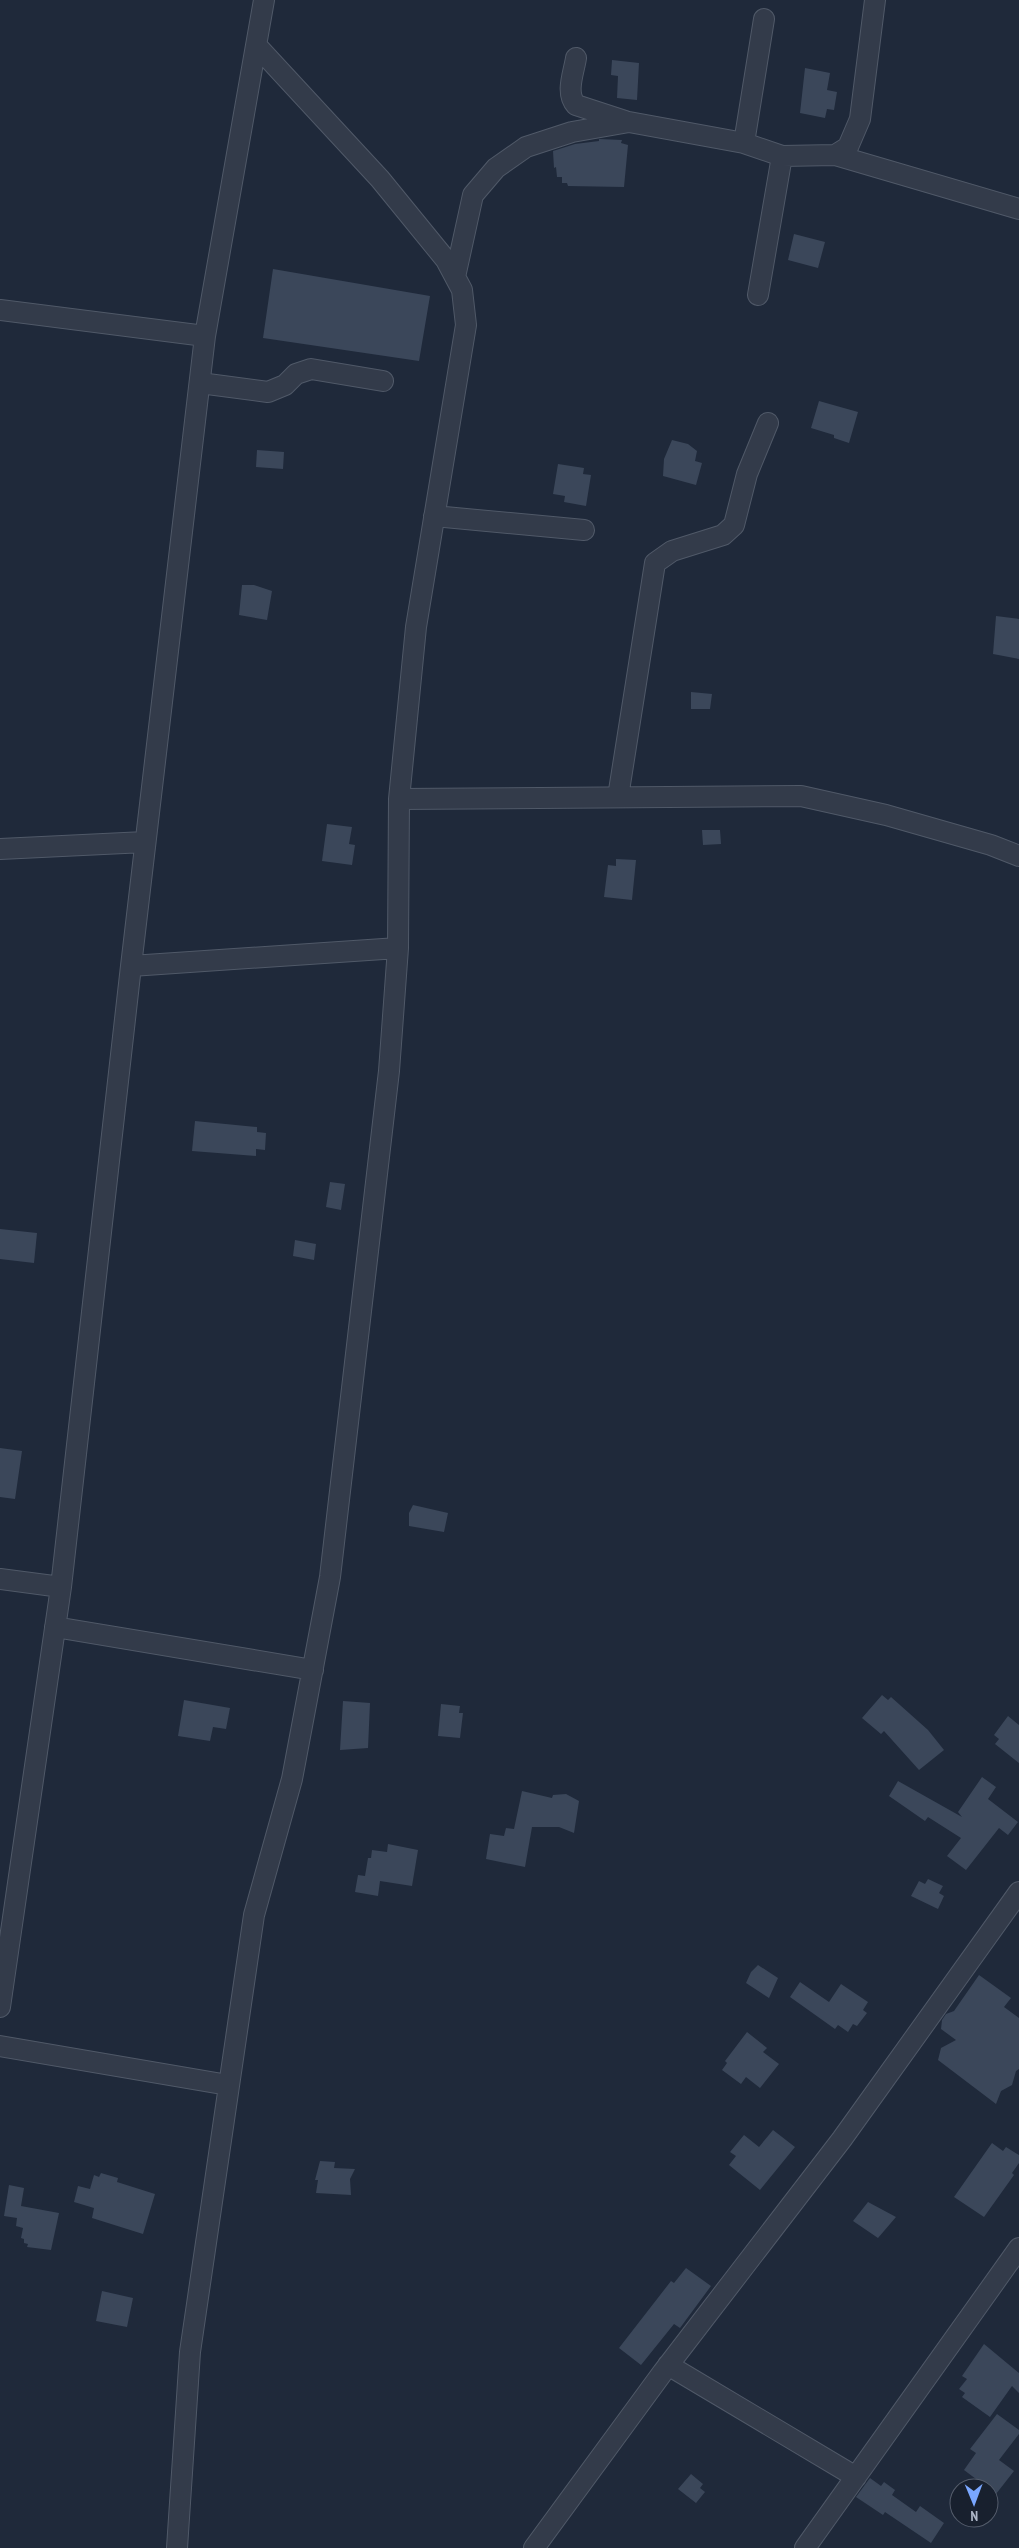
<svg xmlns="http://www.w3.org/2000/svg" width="1019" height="2548" font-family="'PT Sans Narrow',sans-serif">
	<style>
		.building { fill: #3b475a }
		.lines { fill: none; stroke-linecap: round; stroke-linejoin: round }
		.street-casing { stroke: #505968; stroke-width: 22 }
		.street { stroke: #333b4a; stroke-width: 20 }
	</style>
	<rect width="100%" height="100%" fill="#1f293a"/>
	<path class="building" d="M 612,60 L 639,63 L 637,100 L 617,98 L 618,76 L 611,75 Z
		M 805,68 L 830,73 L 827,90 L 837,92 L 834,110 L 827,109 L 825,118 L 800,113 Z
		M 599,139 L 622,140 L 621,143 L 628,145 L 624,187 L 568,186 L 567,183 L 562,183 L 562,177 L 557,177 L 556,167 L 554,168 L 553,151 L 575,144 L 599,141 Z
		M 794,234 L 825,242 L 818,268 L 788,260 Z
		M 273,269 L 430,296 L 419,361 L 263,338 Z
		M 819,401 L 858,412 L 849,443 L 834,438 L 834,435 L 811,428 Z
		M 672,440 L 688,444 L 697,451 L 695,461 L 702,463 L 696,485 L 663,476 L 664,459 Z
		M 257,450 L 284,452 L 283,469 L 256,467 Z
		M 558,464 L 584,468 L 583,474 L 591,475 L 586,506 L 564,502 L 565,496 L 553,494 Z
		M 242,585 L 254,585 L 272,591 L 267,620 L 239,615 Z
		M 996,616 L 1019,619 L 1019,659 L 993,654 Z
		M 691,692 L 712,694 L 710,709 L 691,709 Z
		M 327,824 L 352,827 L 349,844 L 355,845 L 352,865 L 322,861 Z
		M 702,830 L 720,830 L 721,844 L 703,845 Z
		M 616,859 L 636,860 L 632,900 L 604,897 L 608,865 L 616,866 Z
		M 195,1121 L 257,1127 L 257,1132 L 266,1133 L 265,1150 L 256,1149 L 256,1156 L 192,1151 Z
		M 330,1182 L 345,1184 L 341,1210 L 326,1207 Z
		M 0,1229 L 37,1233 L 34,1263 L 0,1259 Z
		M 295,1240 L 316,1244 L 314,1260 L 293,1256 Z
		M 0,1448 L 22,1451 L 15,1499 L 0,1497 Z
		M 413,1505 L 448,1513 L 444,1532 L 409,1526 L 409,1513 Z
		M 882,1695 L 888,1700 L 891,1697 L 928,1730 L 944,1750 L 919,1770 L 884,1731 L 881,1734 L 862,1718 Z
		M 184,1700 L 230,1708 L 226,1729 L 213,1727 L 210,1741 L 178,1736 Z
		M 343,1701 L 370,1703 L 368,1748 L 340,1750 Z
		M 441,1704 L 460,1706 L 459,1713 L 463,1713 L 460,1738 L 438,1736 Z
		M 1008,1716 L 1019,1725 L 1019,1763 L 995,1744 L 999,1739 L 994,1735 Z
		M 982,1777 L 996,1787 L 988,1799 L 1018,1822 L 1008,1835 L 999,1828 L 966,1870 L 947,1856 L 961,1838 L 928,1817 L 925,1821 L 889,1796 L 898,1781 L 962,1817 L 958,1812 Z
		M 522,1791 L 552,1798 L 553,1795 L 566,1794 L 579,1801 L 574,1833 L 559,1827 L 532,1827 L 525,1867 L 486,1859 L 490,1834 L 504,1836 L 506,1828 L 514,1829 Z
		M 388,1844 L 418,1850 L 412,1886 L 380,1881 L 378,1896 L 355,1892 L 358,1875 L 365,1876 L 368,1858 L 371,1858 L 372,1850 L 387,1852 Z
		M 928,1879 L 943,1886 L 939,1893 L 944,1896 L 938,1909 L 911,1896 L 919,1881 L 925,1884 Z
		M 758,1965 L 778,1978 L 769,1998 L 746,1983 L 751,1972 Z
		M 979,1975 L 1011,1998 L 1004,2007 L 1019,2018 L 1019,2069 L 1016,2071 L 1012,2085 L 1001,2091 L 996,2104 L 938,2060 L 941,2048 L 956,2040 L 941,2029 L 942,2020 L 946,2014 L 954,2011 Z
		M 800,1982 L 829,2002 L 841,1984 L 868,2002 L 863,2010 L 867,2013 L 857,2026 L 853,2024 L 848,2032 L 838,2025 L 835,2029 L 790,1997 Z
		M 747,2032 L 767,2048 L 763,2052 L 779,2064 L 760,2088 L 746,2077 L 741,2084 L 722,2070 L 727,2063 L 725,2061 Z
		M 773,2130 L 795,2147 L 760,2190 L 729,2165 L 736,2156 L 730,2152 L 744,2135 L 759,2147 Z
		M 992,2143 L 1003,2151 L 1006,2147 L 1019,2155 L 1019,2163 L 1012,2173 L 1014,2175 L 984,2217 L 954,2197 Z
		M 320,2161 L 335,2162 L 334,2168 L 355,2169 L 350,2179 L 351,2195 L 316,2193 L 318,2180 L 315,2180 Z
		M 101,2173 L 118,2178 L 117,2182 L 155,2194 L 143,2234 L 92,2218 L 94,2208 L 74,2202 L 78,2186 L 90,2189 L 94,2175 L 99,2177 Z
		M 9,2185 L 24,2188 L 21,2206 L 59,2213 L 51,2250 L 27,2247 L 28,2244 L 24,2243 L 24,2239 L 21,2238 L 23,2228 L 16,2226 L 17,2218 L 4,2216 Z
		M 868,2202 L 896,2217 L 878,2238 L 853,2221 Z
		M 686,2268 L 711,2286 L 680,2328 L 674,2324 L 641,2365 L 619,2348 L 671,2281 L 674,2283 Z
		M 102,2291 L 133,2298 L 127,2327 L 96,2321 Z
		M 984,2344 L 1019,2373 L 1019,2393 L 1012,2386 L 990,2417 L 962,2397 L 965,2393 L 959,2389 L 967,2379 L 962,2376 Z
		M 997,2414 L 1019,2430 L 1019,2434 L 999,2460 L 1014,2471 L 996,2494 L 964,2470 L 976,2453 L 970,2449 Z
		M 691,2474 L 703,2484 L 700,2488 L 705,2492 L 696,2503 L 678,2489 Z
		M 870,2478 L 881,2486 L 884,2482 L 895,2490 L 892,2495 L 916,2512 L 920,2506 L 944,2523 L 931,2543 L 885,2512 L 883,2515 L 856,2497 Z"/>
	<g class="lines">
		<defs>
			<path id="street" d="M 764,19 L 744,143 L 782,156 L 835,155 L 848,147 L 860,119 L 875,0
				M 256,45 L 380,179 L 446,260 L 462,290 L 466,325 L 416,627 L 399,799
				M 576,58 C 574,72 565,93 576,105 L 625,121
				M 835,155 L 1019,209
				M 455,277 L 473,195 L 496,168 L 526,147 L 572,132 L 629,122 L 744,143
				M 758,295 L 782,156
				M 0,310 L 205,336
				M 200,383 L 268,392 L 285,385 L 296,374 L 311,369 L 383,381
				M 434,516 L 584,530
				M 618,797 L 655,563 L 672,551 L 723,535 L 734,525 L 747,474 L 768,423
				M 0,849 L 145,842
				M 131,966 L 398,948
				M 0,1579 L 61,1587
				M 55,1627 L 313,1670
				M 0,2007 L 61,1587 L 131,966 L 205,336 L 264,0
				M 0,2046 L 228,2085
				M 668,2365 L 856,2477
				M 177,2548 L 190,2352 L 254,1915 L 292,1779 L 330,1577 L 389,1071 L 398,948 L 399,799 L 801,796 L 886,815 L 991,845 L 1019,856
				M 534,2548 L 663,2372 L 842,2139 L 1019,1892
				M 805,2548 L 1019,2248"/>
		</defs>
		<use href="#street" class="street-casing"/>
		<use href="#street" class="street"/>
	</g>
	<g transform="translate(974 2503) rotate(179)"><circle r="24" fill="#18202e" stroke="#545c6b"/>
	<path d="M0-4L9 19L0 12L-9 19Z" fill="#7aa7ff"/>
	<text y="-8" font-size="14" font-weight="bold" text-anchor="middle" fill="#adb6c7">N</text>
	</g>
</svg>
